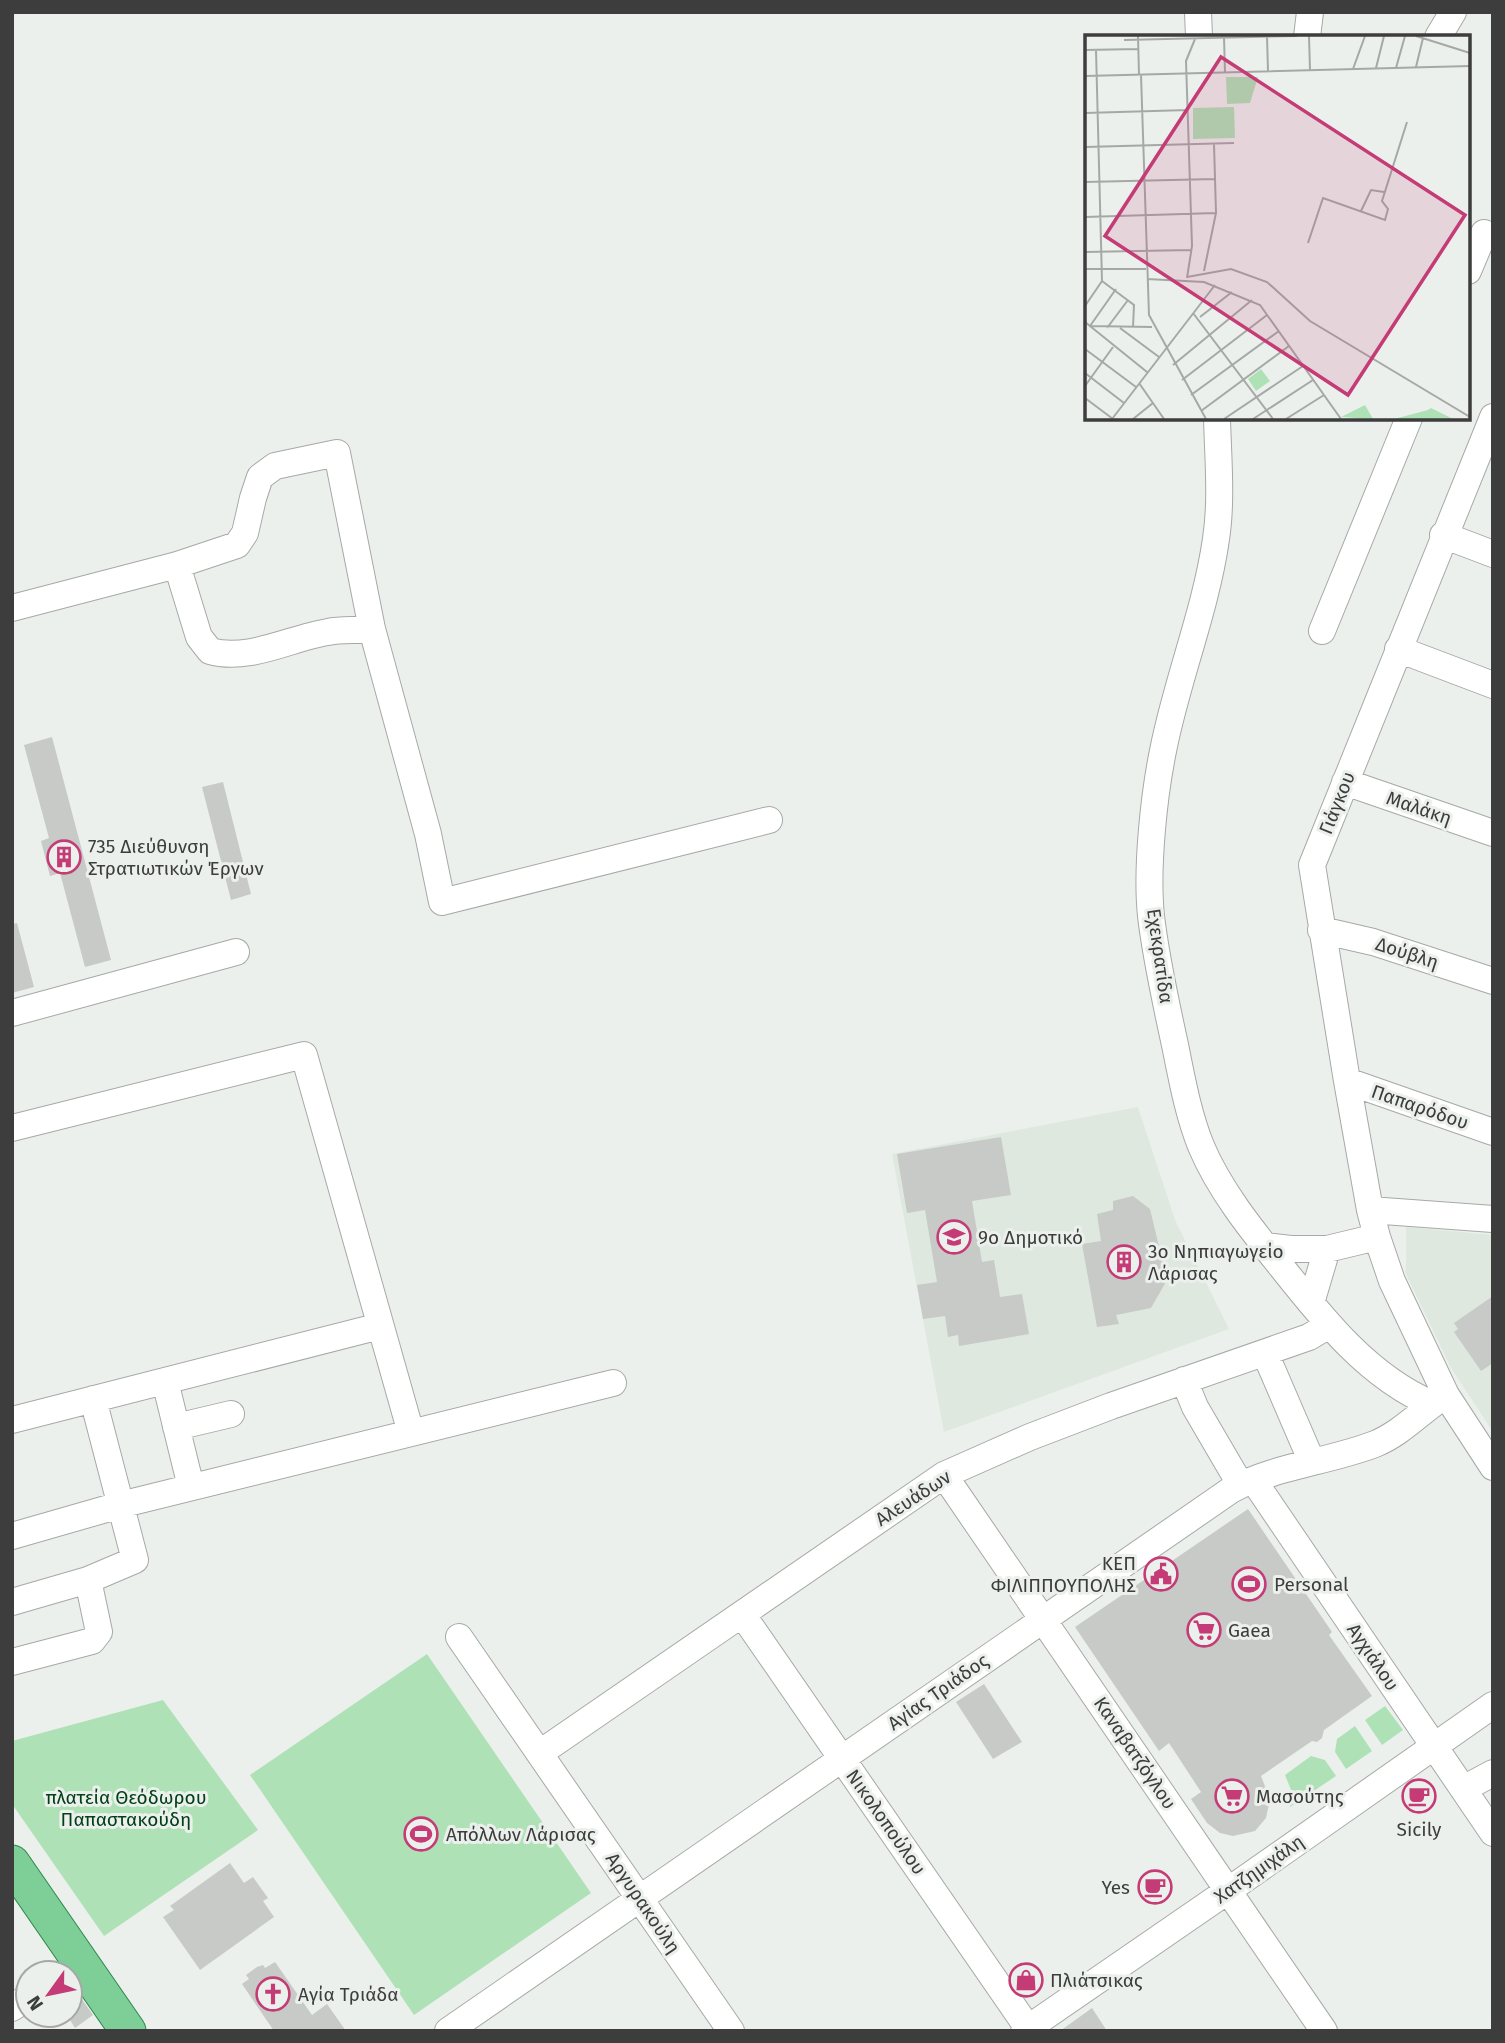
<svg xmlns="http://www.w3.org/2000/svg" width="1505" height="2043" font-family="'Fira Sans',sans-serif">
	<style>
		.built { fill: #dee8df }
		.green { fill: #aee2b6 }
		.building { fill: #c7cac7 }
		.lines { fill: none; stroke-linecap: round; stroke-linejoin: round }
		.minor-casing { stroke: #a6a9a6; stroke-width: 28 }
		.major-casing { stroke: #2e874a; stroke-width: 37 }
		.minor { stroke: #fff; stroke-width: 26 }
		.major { stroke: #7dcf97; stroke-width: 35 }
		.labels { text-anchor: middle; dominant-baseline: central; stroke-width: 6; stroke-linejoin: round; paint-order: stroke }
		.street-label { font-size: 19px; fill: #3c3d3c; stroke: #ecf0ed }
		.poi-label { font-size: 19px; fill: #3c3d3c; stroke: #ecf0ed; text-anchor: start }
		.park-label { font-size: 19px; fill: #024017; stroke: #ecf0ed }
		.inset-road { fill: none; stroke: #a6a8a6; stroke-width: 2 }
		.view { fill: #c43b75; fill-opacity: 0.15; stroke: #c43b75; stroke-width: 3.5 }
		.inset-edge { fill: none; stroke: #3c3d3c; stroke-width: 3.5 }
	</style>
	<rect width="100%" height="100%" fill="#ecf0ed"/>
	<path class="built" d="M 1138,1107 L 1175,1220 L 1229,1329 L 944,1432 L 892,1154 Z
		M 1406,1227 L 1493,1235 L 1493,1432 L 1451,1368 L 1406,1274 Z"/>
	<path class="green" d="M 427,1654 L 591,1893 L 414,2015 L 250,1775 Z
		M 163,1700 L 258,1830 L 104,1936 L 12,1804 L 12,1741 Z
		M 1385,1706 L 1403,1730 L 1382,1745 L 1365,1720 Z
		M 1355,1726 L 1372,1751 L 1346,1769 L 1335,1752 L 1337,1739 Z
		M 1311,1756 L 1325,1760 L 1336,1776 L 1290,1807 L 1291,1790 L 1285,1775 Z"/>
	<path class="building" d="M 52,737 L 111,960 L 85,967 L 60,873 L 50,876 L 41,841 L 49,838 L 24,745 Z
		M 223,782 L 251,894 L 231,900 L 202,787 Z
		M 17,923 L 34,987 L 12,993 L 12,924 Z
		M 1001,1137 L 1011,1195 L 972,1201 L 982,1262 L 994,1260 L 1000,1297 L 1022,1294 L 1029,1334 L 959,1346 L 958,1335 L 948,1337 L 945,1316 L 923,1319 L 917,1285 L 937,1282 L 925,1210 L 907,1213 L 897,1154 Z
		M 1133,1196 L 1150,1209 L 1167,1280 L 1151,1308 L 1116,1315 L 1119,1324 L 1097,1327 L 1082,1244 L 1101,1241 L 1097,1214 L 1113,1210 L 1113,1201 Z
		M 1493,1296 L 1493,1363 L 1481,1371 L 1454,1332 L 1458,1329 L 1454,1323 Z
		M 1248,1509 L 1332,1632 L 1329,1635 L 1372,1696 L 1324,1730 L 1322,1738 L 1317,1742 L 1312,1741 L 1261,1776 L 1270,1799 L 1266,1818 L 1255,1831 L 1233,1836 L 1220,1833 L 1207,1823 L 1191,1799 L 1201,1792 L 1169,1743 L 1159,1751 L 1075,1627 Z
		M 984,1684 L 1022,1742 L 993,1759 L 956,1702 Z
		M 230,1863 L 244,1883 L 253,1877 L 268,1898 L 263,1901 L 274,1917 L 200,1970 L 163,1917 L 174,1910 L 170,1906 Z
		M 275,1962 L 312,2015 L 327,2004 L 346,2031 L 274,2031 L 242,1984 L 249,1979 L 246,1975 L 257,1967 L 263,1965 L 265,1968 Z
		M 70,1982 L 93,2015 L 75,2028 L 70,2020 Z
		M 1092,2008 L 1107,2031 L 1060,2031 Z"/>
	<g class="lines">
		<defs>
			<path id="minor" d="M 1198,12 L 1199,37
				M 1307,37 L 1310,12
				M 1438,37 L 1453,12
				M 1468,271 L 1484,233 L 1493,237
				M 1493,417 L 1312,865 L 1347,1081 L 1370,1210 L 1377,1237 L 1392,1281 L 1446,1395 L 1493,1467
				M 1217,418 C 1218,458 1222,500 1216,539 C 1206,609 1178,677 1164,746 C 1154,793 1146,868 1151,916 C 1156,959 1166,1003 1175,1045 C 1182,1079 1188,1114 1201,1146 C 1219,1189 1251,1229 1280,1265 C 1322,1318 1368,1377 1432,1404
				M 1443,535 L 1493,554
				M 177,565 L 199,637 L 210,651 C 249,662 290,638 328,632 C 342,629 357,631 372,629
				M 12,608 L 177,565 L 237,545 L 245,533 L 253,498 L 260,477 L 275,466 L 337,453 L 372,629 L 428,834 L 442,902 L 769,820
				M 1322,631 L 1409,418
				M 1398,649 L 1493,685
				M 1345,782 L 1493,833
				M 1321,930 L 1373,942 L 1493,981
				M 12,1013 L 236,952
				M 1347,1081 L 1493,1132
				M 12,1128 L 304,1055 L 411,1433
				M 1370,1210 L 1493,1219
				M 1265,1246 L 1291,1249 L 1327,1249 L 1377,1237
				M 1311,1303 L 1327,1249
				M 1265,1353 L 1312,1462
				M 1184,1380 L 1195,1407 L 1240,1484
				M 165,1381 L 191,1487
				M 12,1420 L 380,1326
				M 176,1427 L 231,1414
				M 944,1475 L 1324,2031
				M 1254,1481 L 1493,1833
				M 12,1536 L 120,1505 L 613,1383
				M 12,1602 L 88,1580 L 135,1560 L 93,1399
				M 742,1614 L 1030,2031
				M 459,1637 L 731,2031
				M 12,1662 L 92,1641 L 99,1632 L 88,1580
				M 540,1753 L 944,1475 L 1030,1437 L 1111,1406 L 1309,1337 L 1329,1325
				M 1463,1789 L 1493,1773
				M 12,2008 L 28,1997
				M 448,2031 L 1231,1490 C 1275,1466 1328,1462 1375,1444 C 1402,1433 1422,1410 1446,1395
				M 1024,2031 L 1239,1883 L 1493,1705"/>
			<path id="major" d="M 12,1863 L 128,2031"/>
		</defs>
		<use href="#minor" class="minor-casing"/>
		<use href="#major" class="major-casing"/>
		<use href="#minor" class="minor"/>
		<use href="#major" class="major"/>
	</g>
	<defs>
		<symbol id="building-ring" viewBox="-11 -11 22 22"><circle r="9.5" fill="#ecf0ed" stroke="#c43b75" stroke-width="1.5"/><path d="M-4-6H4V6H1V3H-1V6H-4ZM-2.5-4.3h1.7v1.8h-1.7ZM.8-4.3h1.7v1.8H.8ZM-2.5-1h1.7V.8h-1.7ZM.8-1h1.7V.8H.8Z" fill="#c43b75"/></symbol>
		<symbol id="school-ring" viewBox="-11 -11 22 22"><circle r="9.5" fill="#ecf0ed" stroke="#c43b75" stroke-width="1.5"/><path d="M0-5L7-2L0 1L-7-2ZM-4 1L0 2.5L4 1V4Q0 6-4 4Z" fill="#c43b75"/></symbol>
		<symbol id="civic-ring" viewBox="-11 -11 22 22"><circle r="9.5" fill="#ecf0ed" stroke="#c43b75" stroke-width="1.5"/><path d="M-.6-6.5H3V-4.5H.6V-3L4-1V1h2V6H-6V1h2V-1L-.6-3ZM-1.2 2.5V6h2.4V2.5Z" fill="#c43b75"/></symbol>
		<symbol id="stadium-ring" viewBox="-11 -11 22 22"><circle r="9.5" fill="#ecf0ed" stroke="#c43b75" stroke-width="1.5"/><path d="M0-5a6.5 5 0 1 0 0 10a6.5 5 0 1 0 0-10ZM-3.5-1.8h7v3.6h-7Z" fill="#c43b75"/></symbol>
		<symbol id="supermarket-ring" viewBox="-11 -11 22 22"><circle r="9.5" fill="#ecf0ed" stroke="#c43b75" stroke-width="1.5"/><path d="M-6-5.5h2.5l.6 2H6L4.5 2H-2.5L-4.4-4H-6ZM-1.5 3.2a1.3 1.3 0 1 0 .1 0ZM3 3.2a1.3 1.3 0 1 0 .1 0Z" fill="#c43b75"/></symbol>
		<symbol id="cafe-ring" viewBox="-11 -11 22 22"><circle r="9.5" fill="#ecf0ed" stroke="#c43b75" stroke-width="1.5"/><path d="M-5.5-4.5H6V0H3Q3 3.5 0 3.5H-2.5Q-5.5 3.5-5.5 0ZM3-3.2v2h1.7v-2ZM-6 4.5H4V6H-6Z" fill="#c43b75"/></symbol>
		<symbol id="shop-ring" viewBox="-11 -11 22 22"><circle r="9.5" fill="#ecf0ed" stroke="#c43b75" stroke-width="1.5"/><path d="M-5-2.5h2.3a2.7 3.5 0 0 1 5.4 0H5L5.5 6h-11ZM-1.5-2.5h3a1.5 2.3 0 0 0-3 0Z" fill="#c43b75"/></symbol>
		<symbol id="church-ring" viewBox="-11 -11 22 22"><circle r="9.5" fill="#ecf0ed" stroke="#c43b75" stroke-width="1.5"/><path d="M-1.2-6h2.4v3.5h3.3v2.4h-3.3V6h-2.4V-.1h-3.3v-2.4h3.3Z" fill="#c43b75"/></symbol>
	</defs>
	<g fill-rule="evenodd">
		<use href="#building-ring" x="45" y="838" width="38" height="38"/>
		<use href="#school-ring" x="935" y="1218" width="38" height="38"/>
		<use href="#building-ring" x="1105" y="1243" width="38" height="38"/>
		<use href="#civic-ring" x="1142" y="1555" width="38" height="38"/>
		<use href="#stadium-ring" x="1230" y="1565" width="38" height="38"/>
		<use href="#supermarket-ring" x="1185" y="1611" width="38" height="38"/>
		<use href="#supermarket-ring" x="1213" y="1777" width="38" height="38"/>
		<use href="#cafe-ring" x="1400" y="1777" width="38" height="38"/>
		<use href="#stadium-ring" x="402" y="1815" width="38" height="38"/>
		<use href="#cafe-ring" x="1136" y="1868" width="38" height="38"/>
		<use href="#shop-ring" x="1007" y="1961" width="38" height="38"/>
		<use href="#church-ring" x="254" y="1975" width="38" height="38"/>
	</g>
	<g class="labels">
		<g class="street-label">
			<text transform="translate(1337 803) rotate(-68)">Γιάγκου</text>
			<text transform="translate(1419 808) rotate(19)">Μαλάκη</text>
			<text transform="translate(1407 953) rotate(18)">Δούβλη</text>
			<text transform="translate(1160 956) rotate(82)">Εχεκρατίδα</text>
			<text transform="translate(1420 1107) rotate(19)">Παπαρόδου</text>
			<text transform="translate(913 1498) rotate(-33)">Αλευάδων</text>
			<text transform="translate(1373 1657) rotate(56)">Αγχιάλου</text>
			<text transform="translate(938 1692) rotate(-35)">Αγίας Τριάδος</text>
			<text transform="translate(1135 1753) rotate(56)">Καναβατζόγλου</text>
			<text transform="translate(886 1822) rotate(55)">Νικολοπούλου</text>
			<text transform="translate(1259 1869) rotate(-35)">Χατζημιχάλη</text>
			<text transform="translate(643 1903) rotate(56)">Αργυρακούλη</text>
		</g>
		<g class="poi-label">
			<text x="88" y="846">735 Διεύθυνση<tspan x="88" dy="22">Στρατιωτικών Έργων</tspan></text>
			<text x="978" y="1237">9ο Δημοτικό</text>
			<text x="1148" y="1251">3o Νηπιαγωγείο<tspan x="1148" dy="22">Λάρισας</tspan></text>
			<text x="1136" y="1563" text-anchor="end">ΚΕΠ<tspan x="1136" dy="22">ΦΙΛΙΠΠΟΥΠΟΛΗΣ</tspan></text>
			<text x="1274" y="1584">Personal</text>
			<text x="1228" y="1630">Gaea</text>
			<text x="1256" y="1796">Μασούτης</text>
			<text x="1419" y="1829" text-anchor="middle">Sicily</text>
			<text x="446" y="1834">Απόλλων Λάρισας</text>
			<text x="1130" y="1887" text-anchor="end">Yes</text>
			<text x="1050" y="1980">Πλιάτσικας</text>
			<text x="298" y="1994">Αγία Τριάδα</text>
		</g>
		<g class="park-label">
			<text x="126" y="1797">πλατεία Θεόδωρου<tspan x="126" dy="22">Παπαστακούδη</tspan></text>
		</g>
	</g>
	<g transform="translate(1085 35)">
		<rect width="385" height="385" fill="#ecf0ed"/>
		<path d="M 141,42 L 173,42 L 165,68 L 142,69 ZM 149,72 L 150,103 L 108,104 L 108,73 ZM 176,334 L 185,346 L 171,356 L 163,344 ZM 280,370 L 288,384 L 256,382 ZM 346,373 L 368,384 L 309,384 L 343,375 Z" fill="#aee2b6"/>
		<path class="inset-road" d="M 53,1 L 54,40M 182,1 L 183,36M 224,1 L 225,35M 331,1 L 385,18M 139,2 L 140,38M 39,5 L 212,1M 0,15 L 53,14M 11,15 L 17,246 L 49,270 L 48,292M 331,32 L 338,3M 291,33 L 299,1M 311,33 L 320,1M 268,34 L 280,1M 56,40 L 64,280 L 121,384M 0,41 L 385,31M 0,78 L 103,75M 0,112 L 149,108M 0,147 L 130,144M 276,176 L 286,155 L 299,157M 0,182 L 131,178M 223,208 L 238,163 L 300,185 L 303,174 L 297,166 L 322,87M 0,217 L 106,215M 0,234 L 61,234M 119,236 L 131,178 L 129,109M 102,242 L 146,234 L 182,247 L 225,286 L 385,382M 102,243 L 107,211 L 101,26 L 110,4M 62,244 L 119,247 L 175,270 L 256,384M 0,271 L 17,246M 108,278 L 188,384M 115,282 L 147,257M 0,287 L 62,337M 5,291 L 67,292M 5,291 L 31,254M 22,293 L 43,265M 35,293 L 74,322M 0,314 L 51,352M 88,330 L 167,265M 0,338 L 39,368M 97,345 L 182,280M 54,348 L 79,384M 0,351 L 28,312M 106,360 L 194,296M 0,363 L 28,384M 116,376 L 204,311M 27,384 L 130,250M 48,384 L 68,368M 139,384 L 218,331M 168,384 L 228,345M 201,384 L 239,360"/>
		<path class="view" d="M 136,22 L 380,180 L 263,360 L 20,201 Z"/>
		<rect width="385" height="385" class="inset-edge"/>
	</g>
	<rect width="1505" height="2043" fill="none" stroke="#3c3d3c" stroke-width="28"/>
	<g transform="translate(49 1994) rotate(237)"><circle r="33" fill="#ecf0ed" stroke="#a6a8a6" stroke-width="2"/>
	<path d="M0-5L12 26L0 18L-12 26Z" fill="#c43b75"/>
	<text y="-10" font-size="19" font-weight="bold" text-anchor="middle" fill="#3c3d3c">N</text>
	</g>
</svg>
